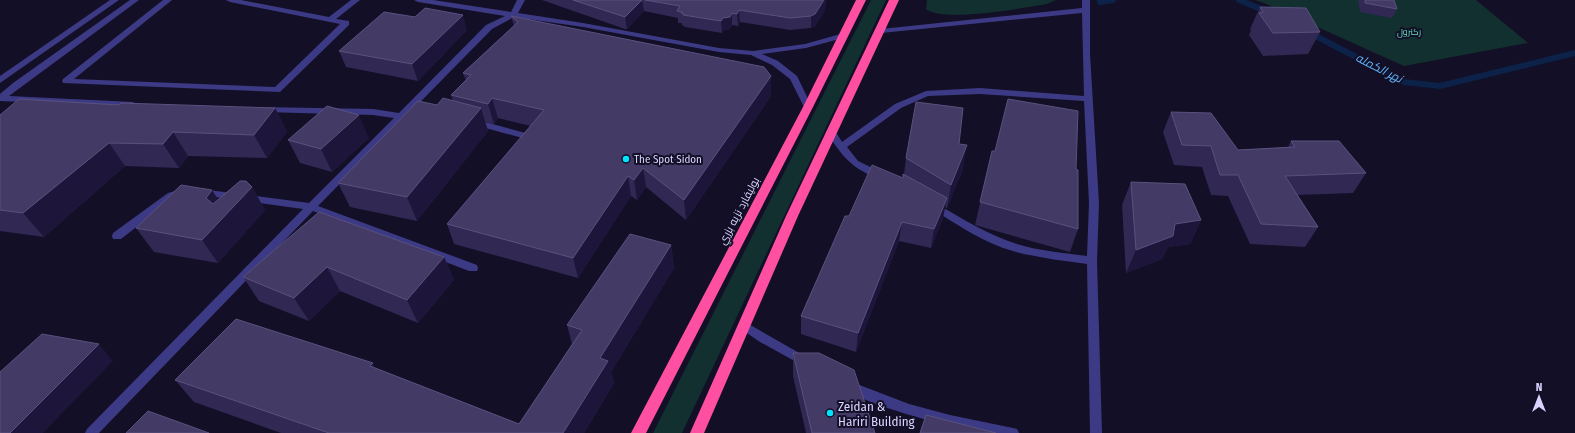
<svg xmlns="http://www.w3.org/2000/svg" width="1575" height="433" font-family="'Fira Sans Condensed',Cairo,sans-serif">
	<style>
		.green { fill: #12302f }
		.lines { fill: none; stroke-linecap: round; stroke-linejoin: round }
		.stream { stroke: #0c2248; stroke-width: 6 }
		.minor { fill: #3d3a85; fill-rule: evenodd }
		.highway { fill: #ff4fa3; fill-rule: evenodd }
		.wall { fill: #312854 }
		.shaded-wall { fill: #1d163a }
		.building { fill: #433a66; stroke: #5a527e }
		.poi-dot { fill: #00e5ff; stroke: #130f26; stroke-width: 1.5 }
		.labels { text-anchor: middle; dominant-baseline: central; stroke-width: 4; stroke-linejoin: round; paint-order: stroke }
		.far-park-label { font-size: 9px; fill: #5fe0c0; stroke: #130f26 }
		.poi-label { font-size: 11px; fill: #d9d4ff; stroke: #130f26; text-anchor: start }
		.street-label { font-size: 11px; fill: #d9d4ff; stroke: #130f26 }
		.water-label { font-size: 12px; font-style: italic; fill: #62b6ff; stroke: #130f26 }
		.near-poi-label { font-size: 13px; fill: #d9d4ff; stroke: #130f26; text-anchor: start }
	</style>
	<rect width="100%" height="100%" fill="#130f26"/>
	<path class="green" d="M 871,0 L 886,0 L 682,433 L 653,433 Z
		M 927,0 L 1056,0 L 1047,4 C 1022,8 944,23 926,9 Z
		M 1255,0 L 1476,0 L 1528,43 L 1404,66 L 1264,3 Z"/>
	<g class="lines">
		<path class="stream" d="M 1239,0 L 1268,12
			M 1100,2 L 1113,0
			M 1310,33 L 1404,82 L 1440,86 L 1575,53"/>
		<path class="minor" d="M 110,0 L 119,0 L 0,83 L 0,76 Z
			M 130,0 L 139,0 L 9,96 L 133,102 L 137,105 L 136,107 L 0,101 L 0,94 L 13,83 Z
			M 163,0 L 172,0 L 74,79 L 275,87 L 340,24 L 230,2 L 226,0 L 241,0 L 329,17 L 351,0 L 360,0 L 336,19 L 349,21 L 349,25 L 280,92 L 63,83 L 62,81 L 63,79 Z
			M 414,0 L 433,0 L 511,12 L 517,0 L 525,0 L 518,13 L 583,23 L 719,48 L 753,51 L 805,44 L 844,33 L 848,35 L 847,37 L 806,48 L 762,54 L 778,61 L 797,76 L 812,107 L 808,110 L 804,107 L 790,79 L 772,65 L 751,55 L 719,52 L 583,27 L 514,17 L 492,29 L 318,206 L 477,265 L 478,268 L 477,271 L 469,271 L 313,211 L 99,433 L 85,433 L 87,429 L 303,209 L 201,195 L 196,192 L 198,190 L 201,189 L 309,203 L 394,118 L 373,115 L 263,112 L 260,111 L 259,109 L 260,107 L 373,109 L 399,113 L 486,25 L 505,16 L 418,2 Z
			M 1082,0 L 1090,0 L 1090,54 L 1099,203 L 1097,261 L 1102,433 L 1090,433 L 1087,264 C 1058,260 1030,257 1003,248 C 977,238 954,223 931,208 L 929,206 L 931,204 L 937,204 C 963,219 988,235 1017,244 C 1040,251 1064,253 1087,256 L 1089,203 L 1084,101 L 980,94 L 928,96 L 901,108 L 847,147 L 858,161 L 885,174 L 887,176 L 882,179 C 853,171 841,155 826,131 L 831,128 L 834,129 L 842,142 L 895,104 L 926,91 L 980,88 L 1084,96 L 1082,13 L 881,33 L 877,31 L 881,29 L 1082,8 Z
			M 474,119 L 529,134 L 531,136 L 526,139 L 471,124 L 470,122 Z
			M 179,190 L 184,193 L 182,195 L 174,198 L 121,239 L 113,239 L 112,236 L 113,233 L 168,193 Z
			M 745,322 L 808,358 L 810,361 L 808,364 L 804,366 L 800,364 L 760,342 L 741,329 L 739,326 L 741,323 Z
			M 849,381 L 909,404 L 950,415 L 1013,428 L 1017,429 L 1019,433 C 1008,433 996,433 985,433 C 964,431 851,402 843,386 L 845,382 Z"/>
		<path class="highway" d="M 856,0 L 866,0 L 813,107 L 646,433 L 631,433 L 803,107 Z
			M 889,0 L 899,0 L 798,216 L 704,433 L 690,433 L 786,216 Z"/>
	</g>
	<path class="wall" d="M 542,0 L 826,0 L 825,10 L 815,26 L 811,28 L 790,30 L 740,22 L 738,26 L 732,25 L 730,29 L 724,30 L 722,33 L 685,27 L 684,26 L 682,25 L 682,23 L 678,23 L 678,18 L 644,11 L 627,29 L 625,29 Z
		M 1358,0 L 1394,0 L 1397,9 L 1392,18 L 1360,12 Z
		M 1260,7 L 1320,32 L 1308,54 L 1263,56 L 1249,35 L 1251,30 L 1250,29 Z
		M 511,16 L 771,76 L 771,96 L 686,220 L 646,187 L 637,200 L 631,196 L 578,278 L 454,244 L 447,224 L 531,126 L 498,118 L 494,124 L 485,122 L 488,131 L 417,221 L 350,207 L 338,183 L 437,105 L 453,101 L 451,95 L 466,81 L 463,73 L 514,26 Z
		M 467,30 L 418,81 L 346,67 L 339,51 Z
		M 119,105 L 275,108 L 287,132 L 267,158 L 188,156 L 179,168 L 125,166 L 44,237 L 0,231 L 0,115 Z
		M 1171,112 L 1238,150 L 1288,147 L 1291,141 L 1366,173 L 1353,193 L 1297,195 L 1318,227 L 1305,247 L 1250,244 L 1228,196 L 1211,195 L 1202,167 L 1174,165 L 1163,132 Z
		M 369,138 L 332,172 L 300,163 L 288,140 Z
		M 959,144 L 963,169 L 947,208 L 945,207 L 943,218 L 931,248 L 899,241 L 856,352 L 801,334 L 801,316 L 849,216 L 903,178 L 904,174 L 906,158 Z
		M 992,151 L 1076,169 L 1078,229 L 1070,252 L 975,225 Z
		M 1131,182 L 1201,220 L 1190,244 L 1168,247 L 1162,259 L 1126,273 L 1122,205 Z
		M 252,187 L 265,210 L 218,263 L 154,252 L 136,228 Z
		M 319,212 L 444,257 L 454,280 L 418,323 L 340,291 L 309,321 L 259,301 L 243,277 Z
		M 671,245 L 674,268 L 611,372 L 614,383 L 584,433 L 281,433 L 194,402 L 175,380 L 376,368 L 519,424 L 572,344 L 567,325 Z
		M 793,353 L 875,433 L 806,433 L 793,376 Z"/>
	<path class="shaded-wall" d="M 642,0 L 644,11 L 627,29 L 625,17 Z
		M 821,0 L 826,0 L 825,10 L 815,26 L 811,28 L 811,16 Z
		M 739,10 L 740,22 L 738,26 L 737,14 Z
		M 732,13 L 732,25 L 730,29 L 724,30 L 722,33 L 721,21 L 723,18 Z
		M 463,15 L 467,30 L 418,81 L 412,64 Z
		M 771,76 L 771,96 L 686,220 L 684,200 Z
		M 492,98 L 498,118 L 494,124 L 488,104 Z
		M 275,108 L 287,132 L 267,158 L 254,135 Z
		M 481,108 L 488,131 L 417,221 L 407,197 Z
		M 359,115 L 369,138 L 332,172 L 321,149 Z
		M 173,132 L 188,156 L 179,168 L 163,144 Z
		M 109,143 L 125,166 L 44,237 L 23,213 Z
		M 967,145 L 963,169 L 947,208 L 951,185 Z
		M 643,168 L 646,187 L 637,200 L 634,180 Z
		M 628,176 L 631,196 L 578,278 L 573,258 Z
		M 252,187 L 265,210 L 218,263 L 202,240 L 206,198 L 212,190 L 227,213 Z
		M 947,198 L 943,218 L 931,248 L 934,229 Z
		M 1201,220 L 1190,244 L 1168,247 L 1162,259 L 1126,273 L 1136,250 L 1175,224 Z
		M 902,222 L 899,241 L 856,352 L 858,333 Z
		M 671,245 L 674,268 L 611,372 L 614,383 L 584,433 L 563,433 L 600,358 Z
		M 444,257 L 454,280 L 418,323 L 407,300 Z
		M 327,267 L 340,291 L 309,321 L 294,298 Z
		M 99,344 L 113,361 L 43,433 L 10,433 Z
		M 373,363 L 386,386 L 370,366 Z"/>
	<path class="building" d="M 573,0 L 642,0 L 625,17 Z
		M 645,0 L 824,0 L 815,14 L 811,16 L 790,18 L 739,10 L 737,14 L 732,13 L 730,17 L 723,18 L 721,21 L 683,15 L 684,14 L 681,13 L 682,12 L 677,11 L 680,6 Z
		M 1365,0 L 1394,0 L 1397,9 L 1365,3 Z
		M 1260,7 L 1306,8 L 1320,32 L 1273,33 L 1259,13 L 1263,12 Z
		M 425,8 L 463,15 L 412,64 L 339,51 L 384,12 L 415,17 Z
		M 511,16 L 764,67 L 771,76 L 684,200 L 643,168 L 634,180 L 628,176 L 573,258 L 447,224 L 544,110 L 492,98 L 488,104 L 451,95 L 471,75 L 463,73 L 518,22 Z
		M 443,98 L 481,108 L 407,197 L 338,183 L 418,101 L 437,105 Z
		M 19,99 L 119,105 L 121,103 L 275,108 L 254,135 L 173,132 L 163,144 L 109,143 L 23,213 L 0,210 L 0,115 Z
		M 1008,99 L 1078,111 L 1076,169 L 1078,170 L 1078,229 L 980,202 L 992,151 L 995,151 Z
		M 916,102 L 963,108 L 959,144 L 967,145 L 951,185 L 906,158 Z
		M 327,106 L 359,115 L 321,149 L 288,140 Z
		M 1171,112 L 1211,113 L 1238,150 L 1295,147 L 1291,141 L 1339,141 L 1366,173 L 1285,176 L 1318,227 L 1261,224 L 1238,175 L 1220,175 L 1211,146 L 1182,145 Z
		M 872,165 L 903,178 L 903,174 L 947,198 L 934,229 L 902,222 L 858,333 L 801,316 L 845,216 L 849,216 Z
		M 240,181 L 246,181 L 252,187 L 202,240 L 136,228 L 181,185 L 212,190 L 206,198 L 213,204 Z
		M 1131,182 L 1185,184 L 1201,220 L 1175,224 L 1173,236 L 1136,250 Z
		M 319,212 L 444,257 L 407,300 L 327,267 L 294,298 L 243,277 Z
		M 630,234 L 671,245 L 600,358 L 608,361 L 563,433 L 329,433 L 175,380 L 236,319 L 373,363 L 370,366 L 519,424 L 582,330 L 567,325 Z
		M 42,334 L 99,344 L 10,433 L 0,433 L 0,372 Z
		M 793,353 L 819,353 L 854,370 L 875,433 L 812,433 Z
		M 148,411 L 209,433 L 126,433 Z
		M 926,415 L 996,433 L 920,433 Z"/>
	<g class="poi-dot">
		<circle cx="626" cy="159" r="4"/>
		<circle cx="830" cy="413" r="4"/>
	</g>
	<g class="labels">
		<g class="far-park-label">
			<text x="1409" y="32">ركنرول</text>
		</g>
		<g class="poi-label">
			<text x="634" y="159">The Spot Sidon</text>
		</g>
		<g class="street-label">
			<text transform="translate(739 211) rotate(-62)">بوليفارد نزيه بزري</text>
		</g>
		<g class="water-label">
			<text transform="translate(1379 68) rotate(27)">نهر الكمله</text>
		</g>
		<g class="near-poi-label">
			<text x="838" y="406">Zeidan &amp;<tspan x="838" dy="15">Hariri Building</tspan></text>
		</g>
	</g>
	<g transform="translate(1539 397)" stroke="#130f26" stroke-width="3" paint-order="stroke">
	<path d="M0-3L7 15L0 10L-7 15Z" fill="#d9d4ff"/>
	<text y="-6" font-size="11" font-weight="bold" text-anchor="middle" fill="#d9d4ff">N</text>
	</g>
</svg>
